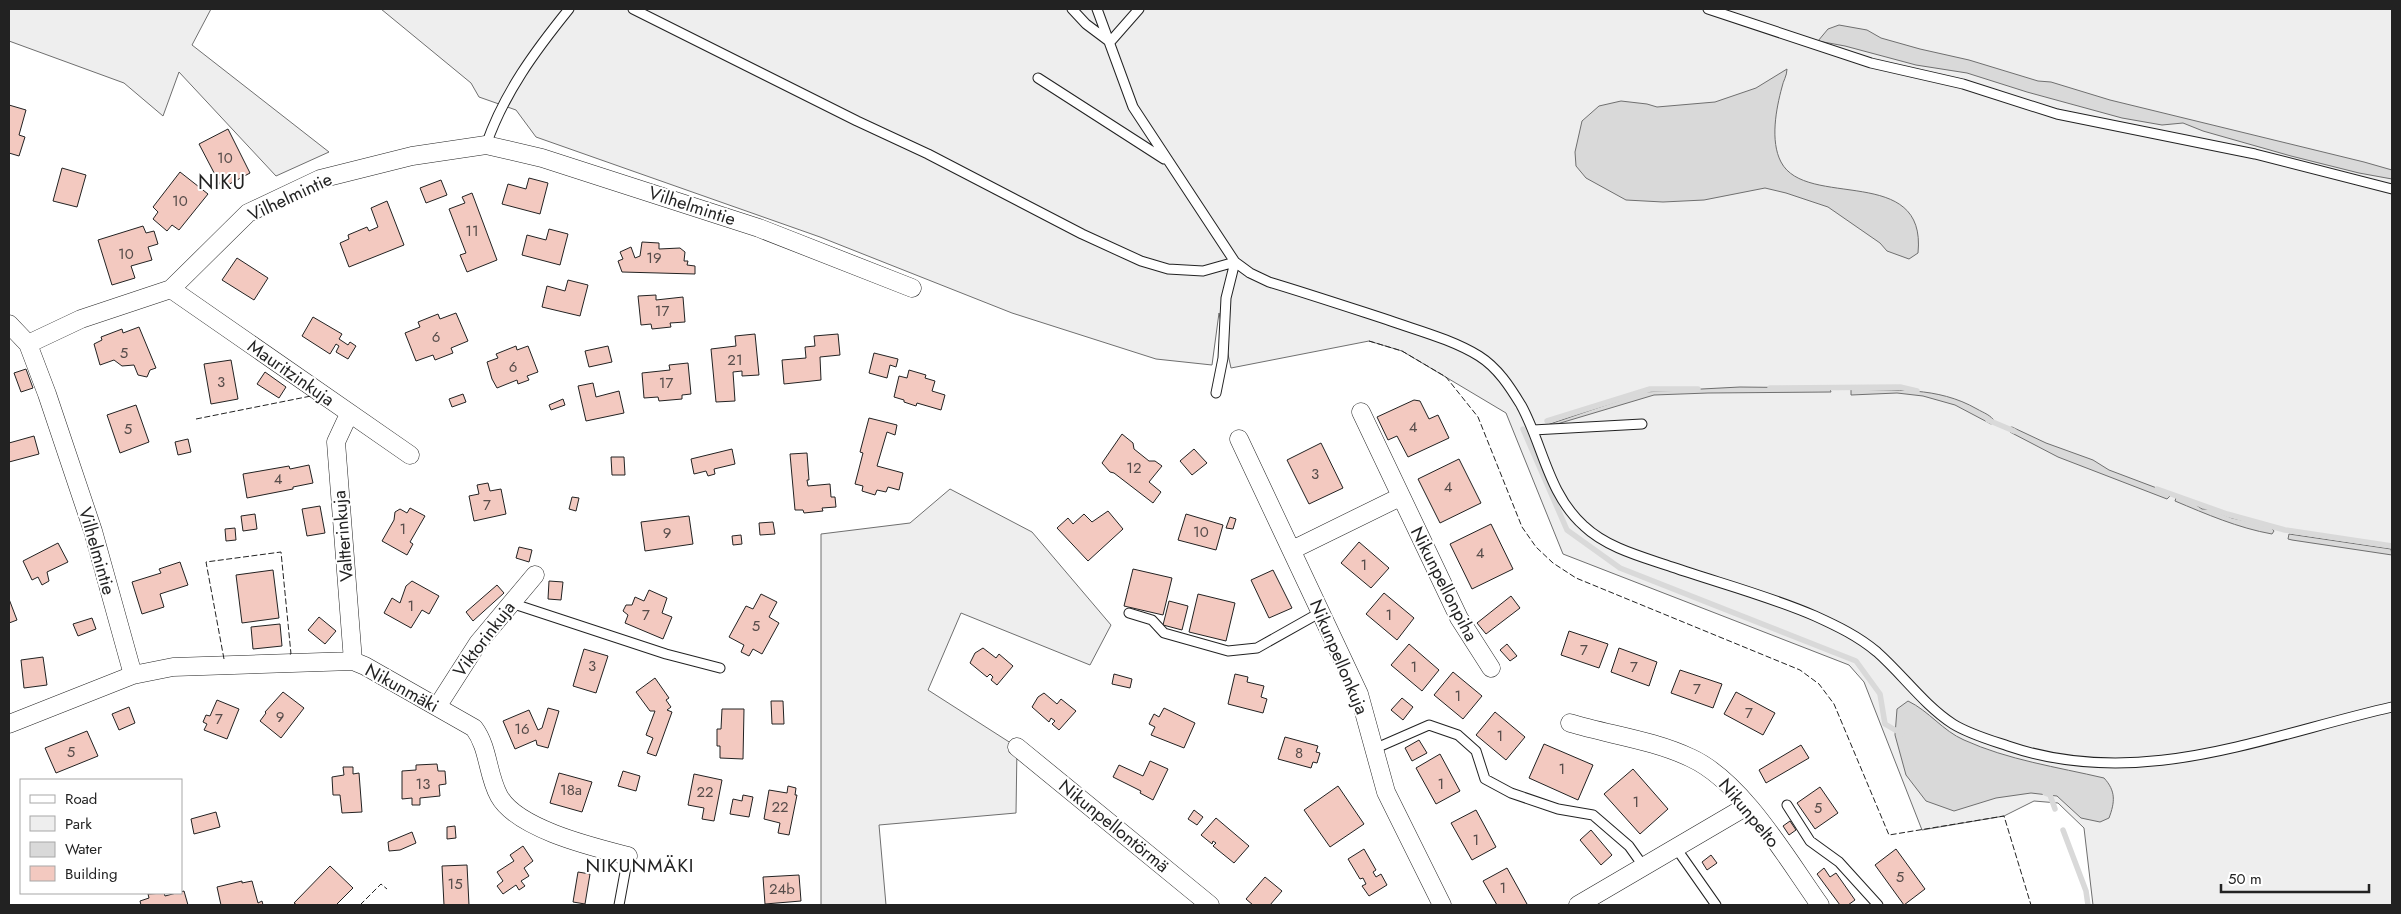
<svg xmlns="http://www.w3.org/2000/svg" width="2401" height="914" font-family="Jost,sans-serif">
	<style>
		.green { fill: #eee; stroke: #6f6f6f }
		.water { fill: #d9d9d9; stroke: #6f6f6f }
		.lines { fill: none; stroke-linecap: round; stroke-linejoin: round }
		.stream { stroke: #d9d9d9; stroke-width: 5.5 }
		.building { fill: #f3c9c0; stroke: #222 }
		.lane-casing { stroke: #222; stroke-width: 11 }
		.street-casing { stroke: #222; stroke-width: 19 }
		.lane { stroke: #fff; stroke-width: 9 }
		.street { stroke: #fff; stroke-width: 18 }
		.fence { stroke: #222; stroke-width: 1; stroke-dasharray: 6 2.5; stroke-linecap: butt }
		.labels { text-anchor: middle; dominant-baseline: central; stroke-width: 4; stroke-linejoin: round; paint-order: stroke }
		.number-label { font-size: 15px; fill: #564c4a }
		.street-label { font-size: 18px; fill: #222; stroke: #fff }
		.neighbourhood-label { font-size: 19px; letter-spacing: 1px; fill: #222; stroke: #fff }
		.quarter-label { font-size: 20px; letter-spacing: 1px; fill: #222; stroke: #fff }
	</style>
	<rect width="100%" height="100%" fill="#fff"/>
	<path class="green" d="M 9,9 L 211,9 L 192,45 L 329,152 L 276,176 L 179,72 L 163,116 L 124,83 L 9,41 Z
		M 381,9 L 2392,9 L 2392,905 L 2093,905 L 2084,828 L 2058,803 L 2034,801 L 2004,816 L 1922,830 L 1864,682 L 1849,665 L 1563,554 L 1506,413 L 1402,351 L 1369,341 L 1231,368 L 1219,313 L 1212,365 L 1156,359 L 1012,313 L 820,237 L 536,137 L 516,110 L 479,97 L 471,83 Z
		M 950,489 L 1032,532 L 1111,625 L 1090,665 L 961,613 L 928,690 L 1017,747 L 1016,813 L 879,825 L 886,905 L 821,905 L 821,534 L 910,523 Z"/>
	<path class="water" d="M 1839,25 L 1867,30 L 1881,38 L 1920,49 L 1969,60 L 2038,81 L 2051,82 L 2110,100 L 2364,162 L 2392,170 L 2392,179 L 2359,173 L 2291,156 L 2203,131 L 2183,123 L 2162,125 L 2122,118 L 2027,92 L 1967,73 L 1916,65 L 1845,46 L 1818,41 L 1828,29 Z
		M 1787,69 C 1787,76 1783,81 1782,87 C 1776,109 1770,141 1781,162 C 1806,210 1927,163 1918,253 L 1909,259 L 1887,251 L 1880,243 L 1828,207 L 1786,193 L 1765,188 L 1704,200 L 1663,202 L 1626,200 L 1586,178 L 1576,166 L 1575,152 L 1582,121 L 1599,106 L 1621,101 L 1647,104 L 1657,107 L 1715,102 L 1756,88 Z
		M 1740,387 L 1825,388 L 1830,389 L 1831,392 L 1708,393 L 1654,395 L 1547,427 L 1544,426 L 1644,392 Z
		M 1851,389 C 1895,391 1937,386 1977,409 C 1984,413 1991,415 1995,422 L 1991,424 L 1955,405 L 1923,396 L 1897,393 L 1851,395 Z
		M 2012,427 L 2046,443 L 2093,460 L 2109,470 L 2162,490 L 2170,496 L 2167,499 L 2058,457 L 2010,432 L 2008,428 Z
		M 2177,495 L 2189,500 L 2202,509 L 2210,509 L 2232,518 L 2270,526 L 2274,531 L 2272,534 C 2238,528 2206,514 2175,501 Z
		M 2289,534 L 2391,549 L 2392,555 L 2292,540 L 2288,539 Z
		M 1908,701 C 1929,711 1943,731 1964,740 C 2008,760 2057,767 2104,778 C 2116,791 2115,802 2109,818 L 2100,822 L 2081,818 L 2057,796 L 2031,793 L 1996,798 L 1954,811 L 1926,801 L 1906,775 L 1895,735 L 1897,709 Z"/>
	<g class="lines">
		<path class="stream" d="M 1770,388 L 1900,387 L 1917,391
			M 1988,420 L 2014,431
			M 1547,421 L 1650,389 L 1698,389
			M 1523,429 L 1567,530 L 1620,568 L 1856,661 L 1880,694 L 1885,724 L 1902,734
			M 2157,489 L 2227,514 L 2285,530 L 2392,546
			M 2045,793 L 2050,795 L 2055,809
			M 2063,830 L 2086,891 L 2088,905"/>
	</g>
	<path class="building" d="M 9,105 L 26,110 L 19,135 L 25,137 L 19,156 L 9,153 Z
		M 228,129 L 250,173 L 222,188 L 199,144 Z
		M 62,168 L 86,175 L 77,207 L 53,201 Z
		M 180,172 L 208,194 L 179,230 L 172,225 L 167,231 L 153,219 L 158,212 L 153,207 Z
		M 529,178 L 548,183 L 540,214 L 502,204 L 508,184 L 526,189 Z
		M 441,180 L 447,195 L 426,203 L 420,188 Z
		M 472,193 L 497,260 L 467,272 L 460,255 L 466,253 L 449,209 L 465,203 L 462,197 Z
		M 387,201 L 404,245 L 349,267 L 340,243 L 349,239 L 348,235 L 367,227 L 369,231 L 378,227 L 371,208 Z
		M 143,226 L 146,233 L 154,231 L 158,244 L 148,247 L 152,260 L 131,266 L 135,278 L 112,285 L 98,240 Z
		M 549,229 L 568,234 L 560,265 L 522,255 L 527,235 L 546,240 Z
		M 642,242 L 659,243 L 659,249 L 680,248 L 685,252 L 684,261 L 688,261 L 687,265 L 695,266 L 695,274 L 622,272 L 618,261 L 623,259 L 620,252 L 631,247 L 635,258 L 640,256 Z
		M 237,258 L 268,278 L 254,300 L 222,280 Z
		M 568,280 L 588,285 L 580,316 L 542,307 L 547,286 L 565,291 Z
		M 656,295 L 656,300 L 683,297 L 685,322 L 670,323 L 671,327 L 652,329 L 651,324 L 641,325 L 638,296 Z
		M 456,313 L 468,341 L 451,348 L 453,353 L 435,360 L 433,355 L 416,361 L 405,333 L 420,327 L 418,322 L 438,314 L 440,319 Z
		M 313,317 L 342,334 L 339,339 L 348,345 L 350,342 L 356,346 L 348,359 L 336,352 L 339,346 L 336,344 L 330,354 L 302,336 Z
		M 139,327 L 156,368 L 150,370 L 147,377 L 138,375 L 134,365 L 122,366 L 114,360 L 100,365 L 94,344 L 102,340 L 101,337 L 122,329 L 123,333 Z
		M 755,334 L 759,375 L 742,376 L 742,371 L 733,372 L 735,401 L 716,402 L 711,349 L 736,346 L 735,336 Z
		M 838,334 L 840,355 L 820,357 L 821,380 L 784,384 L 782,360 L 806,358 L 805,347 L 815,346 L 814,336 Z
		M 516,346 L 517,350 L 528,346 L 538,372 L 527,376 L 529,380 L 518,384 L 517,380 L 497,388 L 492,379 L 487,362 L 498,358 L 496,354 Z
		M 608,346 L 612,362 L 589,367 L 585,351 Z
		M 874,353 L 898,359 L 896,367 L 890,365 L 887,378 L 869,373 Z
		M 231,360 L 238,399 L 211,404 L 204,364 Z
		M 688,363 L 691,394 L 682,395 L 682,399 L 659,401 L 658,397 L 644,398 L 642,373 L 670,370 L 669,365 Z
		M 26,369 L 33,388 L 21,392 L 14,373 Z
		M 909,370 L 926,375 L 925,378 L 935,381 L 932,391 L 945,395 L 941,410 L 917,403 L 916,406 L 904,402 L 904,400 L 894,397 L 899,376 L 907,378 Z
		M 265,372 L 286,387 L 279,398 L 257,384 Z
		M 593,383 L 596,397 L 619,391 L 624,413 L 586,421 L 578,386 Z
		M 463,394 L 466,402 L 452,407 L 449,399 Z
		M 563,399 L 565,405 L 551,410 L 549,405 Z
		M 1414,400 L 1420,401 L 1429,419 L 1438,415 L 1449,438 L 1408,457 L 1397,436 L 1388,440 L 1377,417 Z
		M 136,405 L 149,442 L 120,453 L 107,415 Z
		M 869,418 L 897,425 L 895,435 L 887,432 L 877,466 L 903,473 L 899,490 L 888,487 L 886,492 L 877,490 L 875,495 L 862,491 L 863,486 L 855,484 L 863,453 L 860,452 Z
		M 1122,434 L 1133,443 L 1134,449 L 1149,461 L 1155,461 L 1162,466 L 1149,482 L 1161,492 L 1153,503 L 1114,473 L 1110,472 L 1102,463 Z
		M 34,436 L 39,454 L 9,462 L 9,443 Z
		M 188,439 L 191,452 L 178,455 L 175,442 Z
		M 1321,443 L 1343,488 L 1309,504 L 1287,460 Z
		M 732,449 L 735,464 L 714,469 L 715,474 L 708,476 L 706,471 L 694,474 L 691,459 Z
		M 1194,449 L 1207,463 L 1192,475 L 1180,461 Z
		M 807,453 L 809,480 L 807,480 L 808,486 L 830,484 L 831,497 L 835,497 L 836,507 L 822,508 L 823,511 L 804,513 L 803,510 L 795,510 L 790,454 Z
		M 611,457 L 624,457 L 625,475 L 612,475 Z
		M 1459,459 L 1481,503 L 1440,523 L 1418,479 Z
		M 309,465 L 313,483 L 293,487 L 293,489 L 247,498 L 243,474 L 289,466 L 290,469 Z
		M 488,483 L 490,491 L 501,489 L 506,514 L 474,521 L 469,496 L 479,494 L 477,485 Z
		M 572,497 L 579,498 L 576,511 L 569,509 Z
		M 320,506 L 325,533 L 307,536 L 302,509 Z
		M 410,508 L 425,516 L 410,542 L 413,544 L 407,555 L 382,541 L 394,520 L 395,512 L 400,509 L 407,513 Z
		M 1108,511 L 1123,529 L 1088,561 L 1057,528 L 1068,518 L 1073,524 L 1084,514 L 1092,522 Z
		M 255,514 L 257,529 L 243,531 L 241,516 Z
		M 1186,514 L 1223,525 L 1216,550 L 1178,540 Z
		M 689,516 L 693,544 L 645,551 L 641,522 Z
		M 1230,517 L 1236,519 L 1233,529 L 1226,528 Z
		M 773,522 L 775,534 L 760,535 L 759,523 Z
		M 1491,524 L 1513,569 L 1472,589 L 1450,544 Z
		M 235,528 L 236,540 L 226,541 L 225,529 Z
		M 741,535 L 742,544 L 733,545 L 732,536 Z
		M 1359,542 L 1389,568 L 1371,588 L 1341,563 Z
		M 58,543 L 68,562 L 47,572 L 49,581 L 42,585 L 38,577 L 32,580 L 23,561 Z
		M 519,547 L 532,550 L 529,562 L 516,558 Z
		M 180,562 L 188,585 L 160,594 L 164,607 L 142,614 L 132,582 L 161,573 L 159,569 Z
		M 1133,569 L 1172,578 L 1163,615 L 1124,606 Z
		M 273,570 L 279,618 L 242,623 L 236,575 Z
		M 1273,570 L 1292,608 L 1269,618 L 1251,580 Z
		M 412,581 L 439,596 L 429,614 L 422,610 L 411,628 L 384,613 L 392,598 L 400,603 L 406,586 Z
		M 549,581 L 563,582 L 561,600 L 548,599 Z
		M 497,585 L 504,593 L 473,621 L 466,612 Z
		M 649,590 L 667,598 L 662,613 L 672,617 L 663,639 L 625,623 L 628,615 L 623,611 L 626,605 L 632,605 L 635,597 L 644,601 Z
		M 1384,593 L 1414,618 L 1397,640 L 1366,614 Z
		M 761,594 L 777,602 L 769,617 L 779,623 L 762,654 L 753,649 L 749,656 L 741,652 L 744,645 L 729,637 L 746,606 L 753,609 Z
		M 1198,594 L 1235,603 L 1226,641 L 1189,632 Z
		M 1511,596 L 1520,608 L 1486,634 L 1477,623 Z
		M 9,599 L 17,620 L 9,623 Z
		M 1169,601 L 1188,606 L 1182,630 L 1163,625 Z
		M 319,617 L 336,631 L 325,644 L 308,630 Z
		M 92,618 L 96,629 L 78,636 L 73,624 Z
		M 280,624 L 282,646 L 253,649 L 251,627 Z
		M 1569,631 L 1608,644 L 1599,668 L 1561,655 Z
		M 1409,644 L 1439,670 L 1422,691 L 1391,665 Z
		M 1507,644 L 1517,656 L 1510,661 L 1500,650 Z
		M 983,648 L 996,658 L 999,654 L 1013,666 L 997,685 L 991,680 L 993,677 L 990,674 L 987,677 L 970,663 L 975,653 Z
		M 1619,648 L 1657,662 L 1649,686 L 1611,672 Z
		M 584,649 L 608,656 L 596,693 L 573,686 Z
		M 43,657 L 47,685 L 24,688 L 21,660 Z
		M 1680,670 L 1722,684 L 1713,708 L 1671,693 Z
		M 1453,672 L 1482,696 L 1463,719 L 1434,695 Z
		M 1114,674 L 1132,679 L 1130,688 L 1112,684 Z
		M 1235,674 L 1248,677 L 1247,682 L 1264,686 L 1261,697 L 1267,699 L 1263,713 L 1228,704 Z
		M 655,678 L 669,698 L 666,700 L 671,707 L 667,710 L 672,712 L 656,756 L 647,753 L 653,738 L 646,735 L 655,711 L 650,711 L 636,692 Z
		M 283,692 L 304,708 L 281,738 L 260,721 L 266,713 L 265,712 Z
		M 1736,692 L 1775,713 L 1763,735 L 1724,714 Z
		M 1044,693 L 1057,704 L 1061,699 L 1076,711 L 1059,730 L 1052,724 L 1055,721 L 1051,718 L 1049,722 L 1032,707 L 1038,697 Z
		M 1402,698 L 1413,707 L 1403,720 L 1391,710 Z
		M 217,700 L 239,709 L 227,739 L 204,730 L 207,724 L 203,722 L 206,715 L 210,716 Z
		M 771,701 L 783,701 L 784,724 L 772,724 Z
		M 129,707 L 135,723 L 119,730 L 112,714 Z
		M 548,708 L 559,711 L 548,748 L 537,745 L 536,740 L 515,749 L 503,721 L 529,710 L 538,730 L 542,728 Z
		M 1164,708 L 1195,723 L 1184,748 L 1151,735 L 1155,727 L 1149,724 L 1154,714 L 1159,717 Z
		M 722,709 L 744,709 L 743,759 L 720,758 L 720,746 L 717,746 L 717,729 L 721,729 Z
		M 1495,712 L 1525,737 L 1506,760 L 1476,735 Z
		M 87,731 L 98,756 L 56,773 L 45,748 Z
		M 1285,737 L 1318,746 L 1316,752 L 1320,753 L 1317,763 L 1313,762 L 1311,768 L 1278,759 Z
		M 1419,740 L 1427,753 L 1412,761 L 1405,748 Z
		M 1544,744 L 1593,765 L 1578,800 L 1529,778 Z
		M 1801,745 L 1809,758 L 1766,783 L 1759,770 Z
		M 1440,754 L 1460,791 L 1436,804 L 1416,768 Z
		M 1150,761 L 1168,769 L 1153,800 L 1140,793 L 1141,791 L 1113,777 L 1119,765 L 1143,776 Z
		M 437,764 L 438,771 L 445,771 L 446,784 L 439,785 L 440,796 L 420,798 L 420,805 L 412,805 L 412,798 L 402,799 L 402,771 L 416,770 L 416,765 Z
		M 343,767 L 353,767 L 353,774 L 359,773 L 362,812 L 342,813 L 340,795 L 333,795 L 332,777 L 344,775 Z
		M 1633,769 L 1668,809 L 1640,834 L 1604,794 Z
		M 623,771 L 640,776 L 636,791 L 618,786 Z
		M 559,773 L 592,782 L 582,812 L 550,803 Z
		M 694,774 L 722,780 L 714,821 L 702,819 L 704,808 L 688,805 Z
		M 788,786 L 796,788 L 795,795 L 797,795 L 789,835 L 778,833 L 780,823 L 764,819 L 769,790 L 787,793 Z
		M 1338,786 L 1364,824 L 1330,847 L 1304,810 Z
		M 1820,787 L 1838,813 L 1815,829 L 1797,803 Z
		M 743,795 L 753,797 L 749,817 L 730,814 L 733,799 L 742,801 Z
		M 1194,810 L 1203,817 L 1197,825 L 1188,819 Z
		M 1476,810 L 1496,847 L 1472,860 L 1451,823 Z
		M 216,812 L 220,827 L 194,834 L 191,819 Z
		M 1216,818 L 1249,846 L 1234,863 L 1213,846 L 1216,843 L 1213,841 L 1212,844 L 1201,835 Z
		M 1790,821 L 1796,830 L 1789,835 L 1783,826 Z
		M 455,826 L 456,838 L 447,839 L 447,827 Z
		M 1591,830 L 1612,855 L 1601,865 L 1580,840 Z
		M 412,832 L 416,843 L 400,850 L 389,851 L 388,842 Z
		M 523,846 L 533,861 L 524,868 L 529,876 L 521,881 L 525,886 L 519,890 L 516,885 L 503,894 L 497,886 L 503,881 L 497,872 L 514,861 L 510,855 Z
		M 1364,849 L 1376,870 L 1373,872 L 1376,877 L 1381,874 L 1387,885 L 1369,896 L 1362,886 L 1366,884 L 1363,878 L 1360,879 L 1348,859 Z
		M 1896,849 L 1925,889 L 1904,905 L 1875,865 Z
		M 1711,855 L 1717,863 L 1707,870 L 1702,862 Z
		M 467,865 L 469,905 L 444,905 L 442,866 Z
		M 330,866 L 353,888 L 336,905 L 297,905 L 294,903 Z
		M 1507,868 L 1527,904 L 1525,905 L 1497,905 L 1483,881 Z
		M 1824,868 L 1830,877 L 1836,873 L 1855,900 L 1848,905 L 1840,905 L 1817,874 Z
		M 578,872 L 590,874 L 585,904 L 573,902 Z
		M 799,875 L 801,901 L 765,904 L 763,877 Z
		M 1265,877 L 1282,891 L 1270,905 L 1253,905 L 1246,899 Z
		M 242,881 L 242,883 L 252,881 L 258,903 L 262,901 L 263,905 L 221,905 L 217,887 Z
		M 184,891 L 188,905 L 141,905 L 140,901 L 149,898 L 148,894 L 164,893 L 165,896 Z"/>
	<g class="lines">
		<defs>
			<path id="lane" d="M 633,9 L 857,121 L 928,154 L 1082,234 L 1141,261 L 1168,269 L 1203,271 L 1235,262
				M 1072,9 L 1086,24 L 1110,42
				M 1097,9 L 1133,107 L 1235,262 L 1250,273 L 1269,282 C 1309,294 1348,307 1388,320 C 1419,331 1451,339 1479,356 C 1498,368 1510,387 1521,405 C 1543,445 1548,494 1584,526 C 1607,548 1643,557 1672,567 C 1719,583 1769,596 1815,616 C 1837,626 1858,636 1877,652 C 1903,675 1924,705 1953,724 C 1969,734 1990,740 2008,746 C 2141,791 2264,736 2392,707
				M 1708,9 L 1871,63 L 1963,84 L 2057,114 L 2255,154 L 2392,189
				M 1110,42 L 1139,9
				M 1038,78 L 1164,159
				M 486,145 C 504,93 535,51 569,9
				M 1216,393 L 1223,358 L 1226,298 L 1235,262
				M 1533,430 L 1642,424
				M 511,603 L 666,654 L 720,668
				M 1129,613 L 1152,620 L 1164,633 L 1228,651 L 1257,648 L 1321,612
				M 1374,749 L 1429,725 L 1458,735 L 1476,751 L 1485,779 L 1511,793 L 1558,809 L 1593,815 L 1629,846 L 1644,867
				M 1787,805 L 1810,841 L 1839,862 L 1878,905
				M 1676,848 L 1716,905
				M 619,905 L 628,856"/>
			<path id="street" d="M 171,289 L 410,455
				M 9,324 L 28,344 L 47,394 L 93,531 L 133,675
				M 28,344 L 81,319 L 171,289 L 248,213 L 320,179 L 412,156 L 486,145 L 542,158 L 759,228 L 912,288
				M 1361,412 L 1459,618 L 1491,668
				M 349,414 L 336,442 L 353,661
				M 1239,439 L 1359,694 L 1386,792 L 1442,905
				M 1292,550 L 1400,497
				M 437,707 L 478,643 L 535,575
				M 1570,723 C 1610,735 1653,740 1691,758 C 1743,782 1787,859 1820,905
				M 9,724 L 133,675 L 173,667 L 353,661 L 365,666 L 474,728 C 489,748 487,774 499,796 C 517,829 593,847 628,856
				M 1017,747 L 1210,905
				M 1578,905 L 1747,806"/>
		</defs>
		<use href="#lane" class="lane-casing"/>
		<use href="#street" class="street-casing"/>
		<use href="#lane" class="lane"/>
		<use href="#street" class="street"/>
		<path class="fence" d="M 1369,341 L 1402,351 L 1446,377 L 1478,417 L 1522,527 L 1536,547 L 1553,563 L 1576,578 L 1800,670 L 1819,684 L 1834,704 L 1889,835 L 2004,816 L 2031,905
			M 196,419 L 311,396
			M 224,659 L 206,562 L 281,552 L 291,654 L 288,654
			M 360,905 L 381,884 L 387,889"/>
	</g>
	<g class="labels">
		<g class="number-label">
			<text x="225" y="158">10</text>
			<text x="180" y="201">10</text>
			<text x="472" y="231">11</text>
			<text x="126" y="254">10</text>
			<text x="654" y="258">19</text>
			<text x="662" y="311">17</text>
			<text x="436" y="337">6</text>
			<text x="124" y="353">5</text>
			<text x="735" y="360">21</text>
			<text x="513" y="367">6</text>
			<text x="221" y="382">3</text>
			<text x="666" y="383">17</text>
			<text x="1413" y="427">4</text>
			<text x="128" y="429">5</text>
			<text x="1134" y="468">12</text>
			<text x="1315" y="474">3</text>
			<text x="278" y="479">4</text>
			<text x="1448" y="487">4</text>
			<text x="487" y="505">7</text>
			<text x="403" y="529">1</text>
			<text x="1201" y="532">10</text>
			<text x="667" y="533">9</text>
			<text x="1480" y="553">4</text>
			<text x="1364" y="565">1</text>
			<text x="411" y="606">1</text>
			<text x="646" y="615">7</text>
			<text x="1389" y="615">1</text>
			<text x="756" y="626">5</text>
			<text x="1584" y="650">7</text>
			<text x="592" y="666">3</text>
			<text x="1414" y="667">1</text>
			<text x="1634" y="667">7</text>
			<text x="1697" y="689">7</text>
			<text x="1458" y="696">1</text>
			<text x="1749" y="713">7</text>
			<text x="280" y="717">9</text>
			<text x="219" y="719">7</text>
			<text x="522" y="729">16</text>
			<text x="1500" y="736">1</text>
			<text x="71" y="752">5</text>
			<text x="1299" y="753">8</text>
			<text x="1562" y="769">1</text>
			<text x="423" y="784">13</text>
			<text x="1441" y="784">1</text>
			<text x="571" y="790">18a</text>
			<text x="705" y="792">22</text>
			<text x="1636" y="802">1</text>
			<text x="780" y="807">22</text>
			<text x="1818" y="808">5</text>
			<text x="1476" y="840">1</text>
			<text x="1900" y="877">5</text>
			<text x="455" y="884">15</text>
			<text x="1503" y="888">1</text>
			<text x="782" y="889">24b</text>
		</g>
		<g class="street-label">
			<text transform="translate(290 197) rotate(-25)">Vilhelmintie</text>
			<text transform="translate(692 206) rotate(18)">Vilhelmintie</text>
			<text transform="translate(291 373) rotate(35)">Mauritzinkuja</text>
			<text transform="translate(343 536) rotate(-95)">Valtterinkuja</text>
			<text transform="translate(97 551) rotate(74)">Vilhelmintie</text>
			<text transform="translate(1444 584) rotate(63)">Nikunpellonpiha</text>
			<text transform="translate(484 639) rotate(-53)">Viktorinkuja</text>
			<text transform="translate(1339 657) rotate(67)">Nikunpellonkuja</text>
			<text transform="translate(402 688) rotate(29)">Nikunmäki</text>
			<text transform="translate(1749 813) rotate(50)">Nikunpelto</text>
			<text transform="translate(1114 826) rotate(39)">Nikunpellontörmä</text>
		</g>
		<g class="neighbourhood-label">
			<text x="640" y="865">NIKUNMÄKI</text>
		</g>
		<g class="quarter-label">
			<text x="222" y="182">NIKU</text>
		</g>
	</g>
	<rect width="2401" height="914" fill="none" stroke="#222222" stroke-width="20"/>
	<rect x="20" y="779" width="162" height="115" fill="#ffffff" stroke="#a7a7a7"/>
	<rect x="30" y="795" width="25" height="8" fill="#ffffff" stroke="#a7a7a7"/>
	<text x="65" y="804" font-size="15" fill="#222222">Road</text>
	<rect x="30" y="816" width="25" height="15" fill="#eeeeee" stroke="#a7a7a7"/>
	<text x="65" y="829" font-size="15" fill="#222222">Park</text>
	<rect x="30" y="842" width="25" height="15" fill="#d9d9d9" stroke="#a7a7a7"/>
	<text x="65" y="854" font-size="15" fill="#222222">Water</text>
	<rect x="30" y="866" width="25" height="15" fill="#f3c9c0" stroke="#a7a7a7"/>
	<text x="65" y="879" font-size="15" fill="#222222">Building</text>
	<path d="M2221 884v8h148v-8" fill="none" stroke="#222222" stroke-width="2.5"/>
	<text x="2228" y="884" font-size="15" fill="#222222" stroke="#ffffff" stroke-width="4" paint-order="stroke">50 m</text>
</svg>
